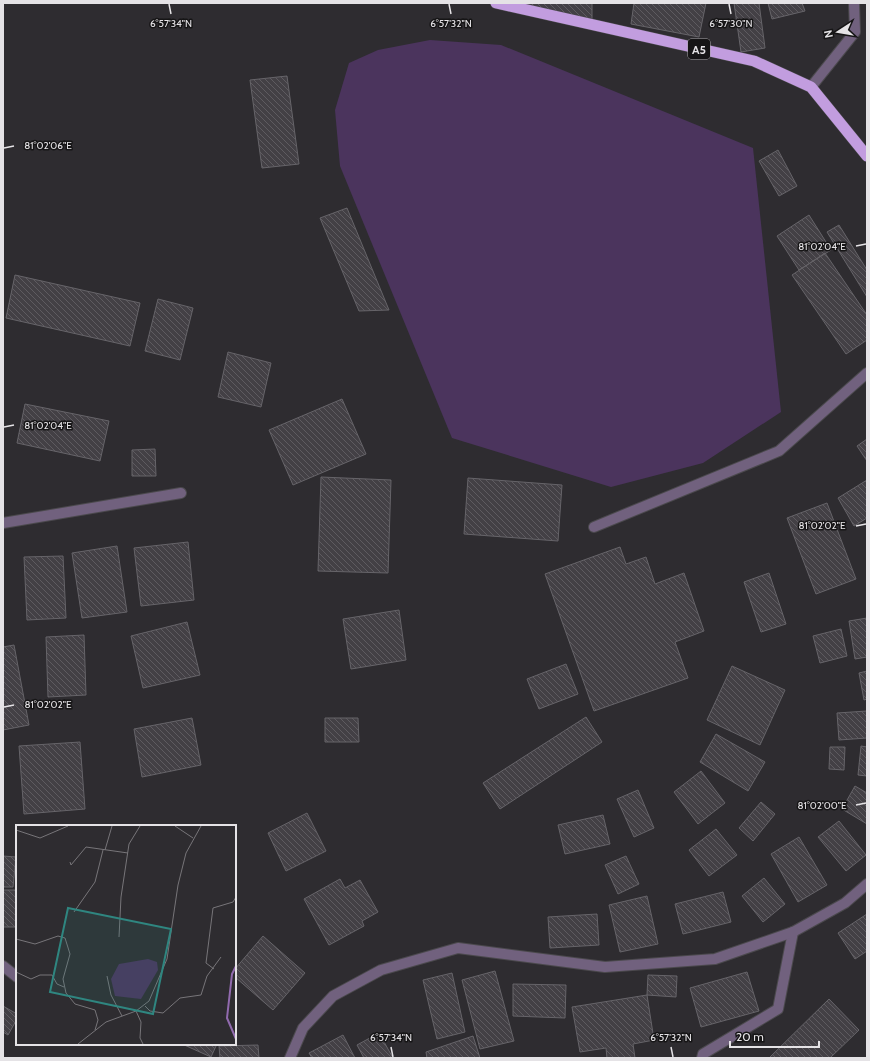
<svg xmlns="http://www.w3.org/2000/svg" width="870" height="1061" font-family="Cabin,sans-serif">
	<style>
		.pitch { fill: #4b345d }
		.building { fill: url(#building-back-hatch); stroke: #666469 }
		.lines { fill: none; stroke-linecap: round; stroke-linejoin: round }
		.service-casing { stroke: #4b494d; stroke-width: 12 }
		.minor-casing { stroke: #4b494d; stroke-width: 12 }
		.trunk-casing { stroke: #4b494d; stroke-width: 12 }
		.service { stroke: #71617e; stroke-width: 10 }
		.minor { stroke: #71617e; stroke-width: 10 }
		.trunk { stroke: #c29ddf; stroke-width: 11 }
		.ticks { fill: none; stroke: #e5e3e6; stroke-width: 1.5 }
		.labels { text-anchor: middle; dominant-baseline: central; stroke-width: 3; stroke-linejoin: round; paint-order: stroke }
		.shield { fill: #161516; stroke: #a7a5a8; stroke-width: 1 }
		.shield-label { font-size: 12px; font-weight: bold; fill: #e5e3e6 }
		.inset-river { fill: none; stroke: #916aae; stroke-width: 2 }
		.inset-road { fill: none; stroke: #777579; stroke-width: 1 }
		.view { fill: #2f8680; fill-opacity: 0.15; stroke: #2f8680; stroke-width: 2 }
		.inset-edge { fill: none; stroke: #e5e3e6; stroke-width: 2 }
		.ticks-label { font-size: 10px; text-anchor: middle; fill: #e5e3e6; stroke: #161516; stroke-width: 3; stroke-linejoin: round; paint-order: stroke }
	</style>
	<defs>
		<pattern id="building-back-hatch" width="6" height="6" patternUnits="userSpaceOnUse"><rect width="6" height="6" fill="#434045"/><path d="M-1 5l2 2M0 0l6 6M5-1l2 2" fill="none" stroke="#5e5b60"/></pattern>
	</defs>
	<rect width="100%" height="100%" fill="#2e2c30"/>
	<path class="pitch" d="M 430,40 L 501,45 L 753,148 L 781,412 L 703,463 L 611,487 L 452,438 L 340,166 L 335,110 L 349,63 L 378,50 Z"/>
	<path class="building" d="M 527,3 L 592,3 L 592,20 L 528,6 Z
		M 634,3 L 706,3 L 699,37 L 631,24 Z
		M 734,3 L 759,3 L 765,48 L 741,52 Z
		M 768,3 L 802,3 L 805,11 L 772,19 Z
		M 287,76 L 299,164 L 262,168 L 250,80 Z
		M 778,150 L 797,186 L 779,196 L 759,161 Z
		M 347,208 L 389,310 L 359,311 L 320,218 Z
		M 809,215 L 831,250 L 799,270 L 777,236 Z
		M 839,225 L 867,270 L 867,297 L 827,232 Z
		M 825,253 L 867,315 L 867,340 L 846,354 L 792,275 Z
		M 15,275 L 140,303 L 130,346 L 6,318 Z
		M 158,299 L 193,308 L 180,360 L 145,351 Z
		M 228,352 L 271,363 L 261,407 L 218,397 Z
		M 342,399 L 366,454 L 293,485 L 269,430 Z
		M 25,404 L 109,421 L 100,461 L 17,443 Z
		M 867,439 L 867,461 L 857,446 Z
		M 155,449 L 156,476 L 132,476 L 132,450 Z
		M 321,477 L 391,480 L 388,573 L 318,571 Z
		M 468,478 L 562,485 L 558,541 L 464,534 Z
		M 867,480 L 867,518 L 854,526 L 838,498 Z
		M 827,503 L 856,579 L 816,594 L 787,518 Z
		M 188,542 L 194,600 L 141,606 L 134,548 Z
		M 117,546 L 127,612 L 82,618 L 72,553 Z
		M 620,547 L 626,564 L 646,557 L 655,584 L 684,573 L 704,631 L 675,642 L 688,678 L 594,711 L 545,574 Z
		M 63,556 L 66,618 L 27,620 L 24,557 Z
		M 769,573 L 786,624 L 761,632 L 744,582 Z
		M 399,610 L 406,660 L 351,669 L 343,619 Z
		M 867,618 L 867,657 L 855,659 L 849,621 Z
		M 187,622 L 200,675 L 143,688 L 131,636 Z
		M 841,629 L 847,656 L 820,663 L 813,636 Z
		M 84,635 L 86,695 L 48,697 L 46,637 Z
		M 14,645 L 29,725 L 3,730 L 3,647 Z
		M 566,664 L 578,694 L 539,709 L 527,679 Z
		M 732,666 L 785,690 L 760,745 L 707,720 Z
		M 867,671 L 867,699 L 864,700 L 859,673 Z
		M 867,711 L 867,738 L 839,740 L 837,713 Z
		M 586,717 L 602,742 L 500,809 L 483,783 Z
		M 192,718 L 201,765 L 142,777 L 134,729 Z
		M 325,718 L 358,718 L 359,742 L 325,742 Z
		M 716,734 L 765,762 L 748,791 L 700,762 Z
		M 80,742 L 85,809 L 24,814 L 19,746 Z
		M 861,746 L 867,747 L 867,776 L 858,775 Z
		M 830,747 L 845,747 L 844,770 L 829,769 Z
		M 701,771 L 725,803 L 698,824 L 674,792 Z
		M 855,786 L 867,793 L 867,824 L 842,809 Z
		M 638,790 L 654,828 L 634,837 L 617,799 Z
		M 761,802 L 775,814 L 753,841 L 739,828 Z
		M 307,813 L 326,851 L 286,871 L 268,833 Z
		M 603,815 L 610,844 L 565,854 L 558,825 Z
		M 839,821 L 866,855 L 846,871 L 818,837 Z
		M 716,829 L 737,855 L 709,876 L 689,850 Z
		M 799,837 L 827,885 L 798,902 L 771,854 Z
		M 3,856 L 16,857 L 13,887 L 3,887 Z
		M 626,856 L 639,884 L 618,894 L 605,865 Z
		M 764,878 L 785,904 L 763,922 L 742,896 Z
		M 340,879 L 345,888 L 360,880 L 378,912 L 362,921 L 364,926 L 329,945 L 304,899 Z
		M 3,890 L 17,890 L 16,927 L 3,927 Z
		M 723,892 L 731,922 L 683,934 L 675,904 Z
		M 647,896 L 658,944 L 620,952 L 609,905 Z
		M 597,914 L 599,945 L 550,948 L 548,917 Z
		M 867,914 L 867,951 L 855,959 L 838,933 Z
		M 263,936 L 305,973 L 273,1010 L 235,977 L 235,969 Z
		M 495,971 L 514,1041 L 480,1049 L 462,980 Z
		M 747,972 L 759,1011 L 701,1027 L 690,988 Z
		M 452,973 L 465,1032 L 437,1039 L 423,980 Z
		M 648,975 L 677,976 L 676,997 L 647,995 Z
		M 513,984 L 566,985 L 565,1018 L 513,1016 Z
		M 647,995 L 654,1040 L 633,1044 L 635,1058 L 607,1058 L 606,1048 L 580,1052 L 572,1007 Z
		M 829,999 L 859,1030 L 830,1058 L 769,1058 Z
		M 3,1006 L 17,1014 L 17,1019 L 8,1035 L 3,1032 Z
		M 379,1033 L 393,1058 L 364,1058 L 357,1045 Z
		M 343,1035 L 355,1058 L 312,1058 L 309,1053 Z
		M 473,1036 L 480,1058 L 427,1058 L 426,1052 Z
		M 182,1044 L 217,1044 L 211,1057 Z
		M 258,1045 L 259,1058 L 220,1058 L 219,1046 Z"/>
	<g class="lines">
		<defs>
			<path id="service" d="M 3,523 L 181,493
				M 594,527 L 779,451 L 867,373
				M 3,966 L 17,977
				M 702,1058 L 703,1054 L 778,1009 L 793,932"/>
			<path id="minor" d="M 811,87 L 855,32 L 854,3
				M 290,1058 L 303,1028 L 333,996 L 381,970 L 458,948 L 605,967 L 715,959 L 793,932 L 845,903 L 867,884"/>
			<path id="trunk" d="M 496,3 L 754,61 L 811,87 L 867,156"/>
		</defs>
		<use href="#service" class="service-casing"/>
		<use href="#minor" class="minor-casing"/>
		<use href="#trunk" class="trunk-casing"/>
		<use href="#service" class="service"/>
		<use href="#minor" class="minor"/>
		<use href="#trunk" class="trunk"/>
	</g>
	<path class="ticks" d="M 169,4 L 171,14M 449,4 L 451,14M 729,4 L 731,14M 4,148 L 14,146M 856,246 L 866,244M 4,427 L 14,425M 856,526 L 866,524M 4,707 L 14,705M 856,805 L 866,803M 391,1047 L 393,1057M 671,1047 L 673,1057"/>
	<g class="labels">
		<rect class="shield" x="688" y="39" width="22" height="20" rx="3"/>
		<g class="shield-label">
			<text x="699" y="49">A5</text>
		</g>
	</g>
	<g transform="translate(16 825)">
		<rect width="220" height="220" fill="#2e2c30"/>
		<path d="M 132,134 L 141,137 L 142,145 L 125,174 L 99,171 L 95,154 L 103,139 Z" fill="#4b345d"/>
		<path class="inset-river" d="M 220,141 L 216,149 L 211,193 L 220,214"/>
		<path class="inset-road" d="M 159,1 L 177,13M 0,5 L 24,13 L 52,1M 89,25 L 96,1M 54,37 L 55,40 L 70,22 L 112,28M 58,87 L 79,57 L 87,25M 103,112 L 105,72 L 113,19 L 124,1M 0,114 L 19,119 L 42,111 L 49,113 L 54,129 L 47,154 L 50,168 L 59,179 L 79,185 L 82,195 L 79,205M 198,144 L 190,138 L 197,83 L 217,77 L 220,72M 0,147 L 15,154 L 24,150 L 36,150 L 41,159 L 48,162M 91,151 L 95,170 L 106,191M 129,181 L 134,186 L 147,188 L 164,173 L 185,170 L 191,151 L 205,132M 120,186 L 125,197 L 124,213 L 127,219M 62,219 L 90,197 L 120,186 L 133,176 L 151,134 L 162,60 L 170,28 L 185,1"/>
		<path class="view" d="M 52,83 L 155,104 L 137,189 L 34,167 Z"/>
		<rect width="220" height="220" class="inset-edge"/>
	</g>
	<g class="ticks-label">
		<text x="171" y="27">6°57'34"N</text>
		<text x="451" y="27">6°57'32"N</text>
		<text x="731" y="27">6°57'30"N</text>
		<text x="48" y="149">81°02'06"E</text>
		<text x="822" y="250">81°02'04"E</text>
		<text x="48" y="429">81°02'04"E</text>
		<text x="822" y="529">81°02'02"E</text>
		<text x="48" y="708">81°02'02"E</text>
		<text x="822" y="809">81°02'00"E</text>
		<text x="391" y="1041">6°57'34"N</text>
		<text x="671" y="1041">6°57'32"N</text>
	</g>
	<rect width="870" height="1061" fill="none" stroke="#e5e3e6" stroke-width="8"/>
	<g transform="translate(838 32) rotate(258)" stroke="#161516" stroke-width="3" paint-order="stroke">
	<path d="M0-3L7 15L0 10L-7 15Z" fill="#e5e3e6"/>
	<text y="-6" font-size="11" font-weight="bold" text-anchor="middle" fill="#e5e3e6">N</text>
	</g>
	<path d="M730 1041v6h89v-6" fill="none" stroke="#e5e3e6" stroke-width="2"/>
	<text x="736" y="1041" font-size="12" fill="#e5e3e6" stroke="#161516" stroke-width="3" paint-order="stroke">20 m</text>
</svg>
